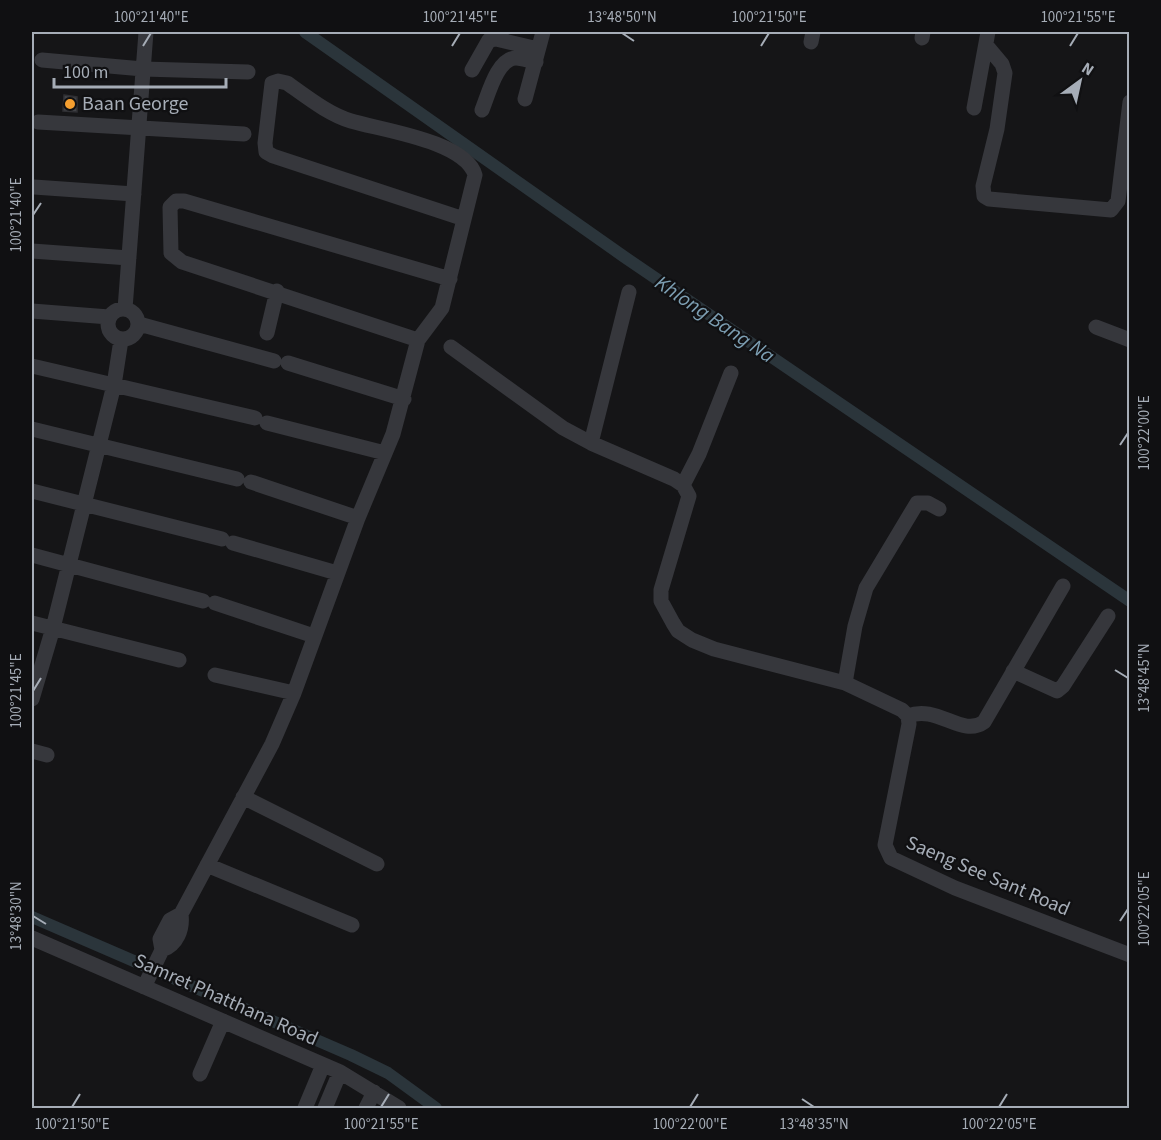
<svg xmlns="http://www.w3.org/2000/svg" width="1161" height="1140" font-family="'Source Sans 3',sans-serif">
	<style>
		.lines { fill: none; stroke-linecap: round; stroke-linejoin: round }
		.canal { stroke: #2b353b; stroke-width: 12 }
		.building { fill: #414347; stroke: #2f2f33; stroke-width: 1.5 }
		.minor { stroke: #36373c; stroke-width: 15 }
		.ticks { fill: none; stroke: #a6adb7; stroke-width: 2 }
		.poi-dot { fill: #f49e2f; stroke: #101012; stroke-width: 2 }
		.labels { text-anchor: middle; dominant-baseline: central; stroke-width: 4.5; stroke-linejoin: round; paint-order: stroke }
		.poi-label { font-size: 20px; fill: #a6adb7; stroke: #101012; text-anchor: start }
		.street-label { font-size: 20px; fill: #a6adb7; stroke: #101012 }
		.water-label { font-size: 21px; font-style: italic; fill: #7d9fb3; stroke: #101012 }
		.neatline { fill: none; stroke: #a6adb7; stroke-width: 2 }
		.ticks-label { font-size: 15px; text-anchor: middle; fill: #a6adb7 }
	</style>
	<rect width="100%" height="100%" fill="#151517"/>
	<g class="lines">
		<path class="canal" d="M 305,32 L 623,256 L 1130,601
			M 32,917 L 351,1055 L 388,1073 L 436,1108"/>
	</g>
	<path class="building" d="M 64,95 L 77,97 L 77,112 L 63,111 Z"/>
	<g class="lines">
		<path class="minor" d="M 922,38 L 923,32
			M 811,42 L 813,32
			M 986,45 L 1002,64 L 1005,73 L 997,129 L 983,186 L 984,196 L 989,199 L 1111,210 L 1118,201 L 1130,102
			M 42,60 L 143,69 L 248,72
			M 472,70 L 489,40 L 496,39 L 538,49
			M 525,99 L 543,32
			M 974,108 L 988,32
			M 482,110 C 488,96 497,58 516,58 C 522,58 529,61 536,62
			M 38,122 L 244,134
			M 34,187 L 134,194
			M 32,251 L 129,258
			M108 324a15 15 0 1 1 30 0a15 15 0 1 1-30 0Z
			M 125,309 L 146,32
			M 32,311 L 109,317
			M 139,324 L 274,361
			M 1096,327 L 1130,340
			M 267,333 L 277,291
			M 418,340 L 182,262 L 171,253 L 170,207 L 176,201 L 184,201 L 450,279
			M 451,347 L 563,428 L 591,443 L 674,479 L 683,485 L 689,496 L 661,590 L 661,601 L 673,623 L 678,631 L 692,640 L 714,649 L 845,683 L 902,710 L 908,716 L 909,724 L 885,845 L 891,858 L 955,888 L 1130,955
			M 288,363 L 404,399
			M 32,366 L 255,418
			M 267,423 L 385,453
			M 32,429 L 237,479
			M 591,443 L 629,292
			M 251,482 L 358,518
			M 683,485 L 699,454 L 731,373
			M 32,491 L 222,539
			M 233,543 L 337,573
			M 32,555 L 203,601
			M 215,603 L 314,636
			M 32,623 L 179,660
			M 1013,671 L 1057,691 L 1063,686 L 1108,616
			M 215,675 L 294,693
			M 845,683 L 855,626 L 866,588 L 917,503 L 928,503 L 939,509
			M 32,699 L 53,628 L 114,385 L 121,340
			M 908,716 C 937,704 962,738 984,722 L 1063,586
			M 32,751 L 47,755
			M 243,797 L 377,864
			M 207,865 L 352,925
			M 32,938 L 340,1072 L 399,1108
			M 162,950 C 177,945 183,929 181,914
			M 144,987 L 162,950 L 160,939 L 170,920 L 181,914 L 272,744 L 294,693 L 358,518 L 393,434 L 418,340 L 442,308 L 475,175 C 465,141 381,130 351,121 C 328,114 307,97 287,83 L 278,81 L 272,83 L 265,143 L 266,152 L 273,156 L 464,219
			M 200,1074 L 223,1021
			M 305,1108 L 323,1065
			M 325,1108 L 340,1072
			M 366,1108 L 374,1092"/>
	</g>
	<path class="ticks" d="M 622,33 L 634,41M 143,46 L 151,33M 452,46 L 460,33M 761,46 L 769,33M 1070,46 L 1078,33M 33,215 L 41,203M 1120,445 L 1128,433M 1115,670 L 1128,678M 33,691 L 41,678M 33,916 L 46,924M 1120,921 L 1128,909M 802,1099 L 814,1107M 72,1107 L 80,1094M 381,1107 L 389,1094M 690,1107 L 698,1094M 999,1107 L 1007,1094"/>
	<circle class="poi-dot" cx="70" cy="104" r="6"/>
	<g class="labels">
		<g class="poi-label">
			<text x="82" y="104">Baan George</text>
		</g>
		<g class="street-label">
			<text transform="translate(988 876) rotate(23)">Saeng See Sant Road</text>
			<text transform="translate(226 1000) rotate(24)">Samret Phatthana Road</text>
		</g>
		<g class="water-label">
			<text transform="translate(715 319) rotate(34)">Khlong Bang Na</text>
		</g>
	</g>
	<rect width="1161" height="1140" fill="none" stroke="#101012" stroke-width="66"/>
	<g transform="translate(1080 81) rotate(33)" stroke="#101012" stroke-width="4.5" paint-order="stroke">
	<path d="M0-4.5L10 22L0 15L-10 22Z" fill="#a6adb7"/>
	<text y="-9" font-size="16" font-weight="bold" text-anchor="middle" fill="#a6adb7">N</text>
	</g>
	<path d="M54 78v9h172v-9" fill="none" stroke="#a6adb7" stroke-width="3"/>
	<text x="63" y="78" font-size="18" fill="#a6adb7" stroke="#101012" stroke-width="4.5" paint-order="stroke">100 m</text>
	<rect x="33" y="33" width="1095" height="1074" class="neatline"/>
	<g class="ticks-label">
		<text x="151" y="22">100°21'40"E</text>
		<text x="460" y="22">100°21'45"E</text>
		<text x="622" y="22">13°48'50"N</text>
		<text x="769" y="22">100°21'50"E</text>
		<text x="1078" y="22">100°21'55"E</text>
		<text transform="translate(16 215) rotate(-90)" y="5">100°21'40"E</text>
		<text transform="translate(1144 433) rotate(-90)" y="5">100°22'00"E</text>
		<text transform="translate(1144 678) rotate(-90)" y="5">13°48'45"N</text>
		<text transform="translate(16 691) rotate(-90)" y="5">100°21'45"E</text>
		<text transform="translate(1144 909) rotate(-90)" y="5">100°22'05"E</text>
		<text transform="translate(16 916) rotate(-90)" y="5">13°48'30"N</text>
		<text x="72" y="1129">100°21'50"E</text>
		<text x="381" y="1129">100°21'55"E</text>
		<text x="690" y="1129">100°22'00"E</text>
		<text x="814" y="1129">13°48'35"N</text>
		<text x="999" y="1129">100°22'05"E</text>
	</g>
</svg>
